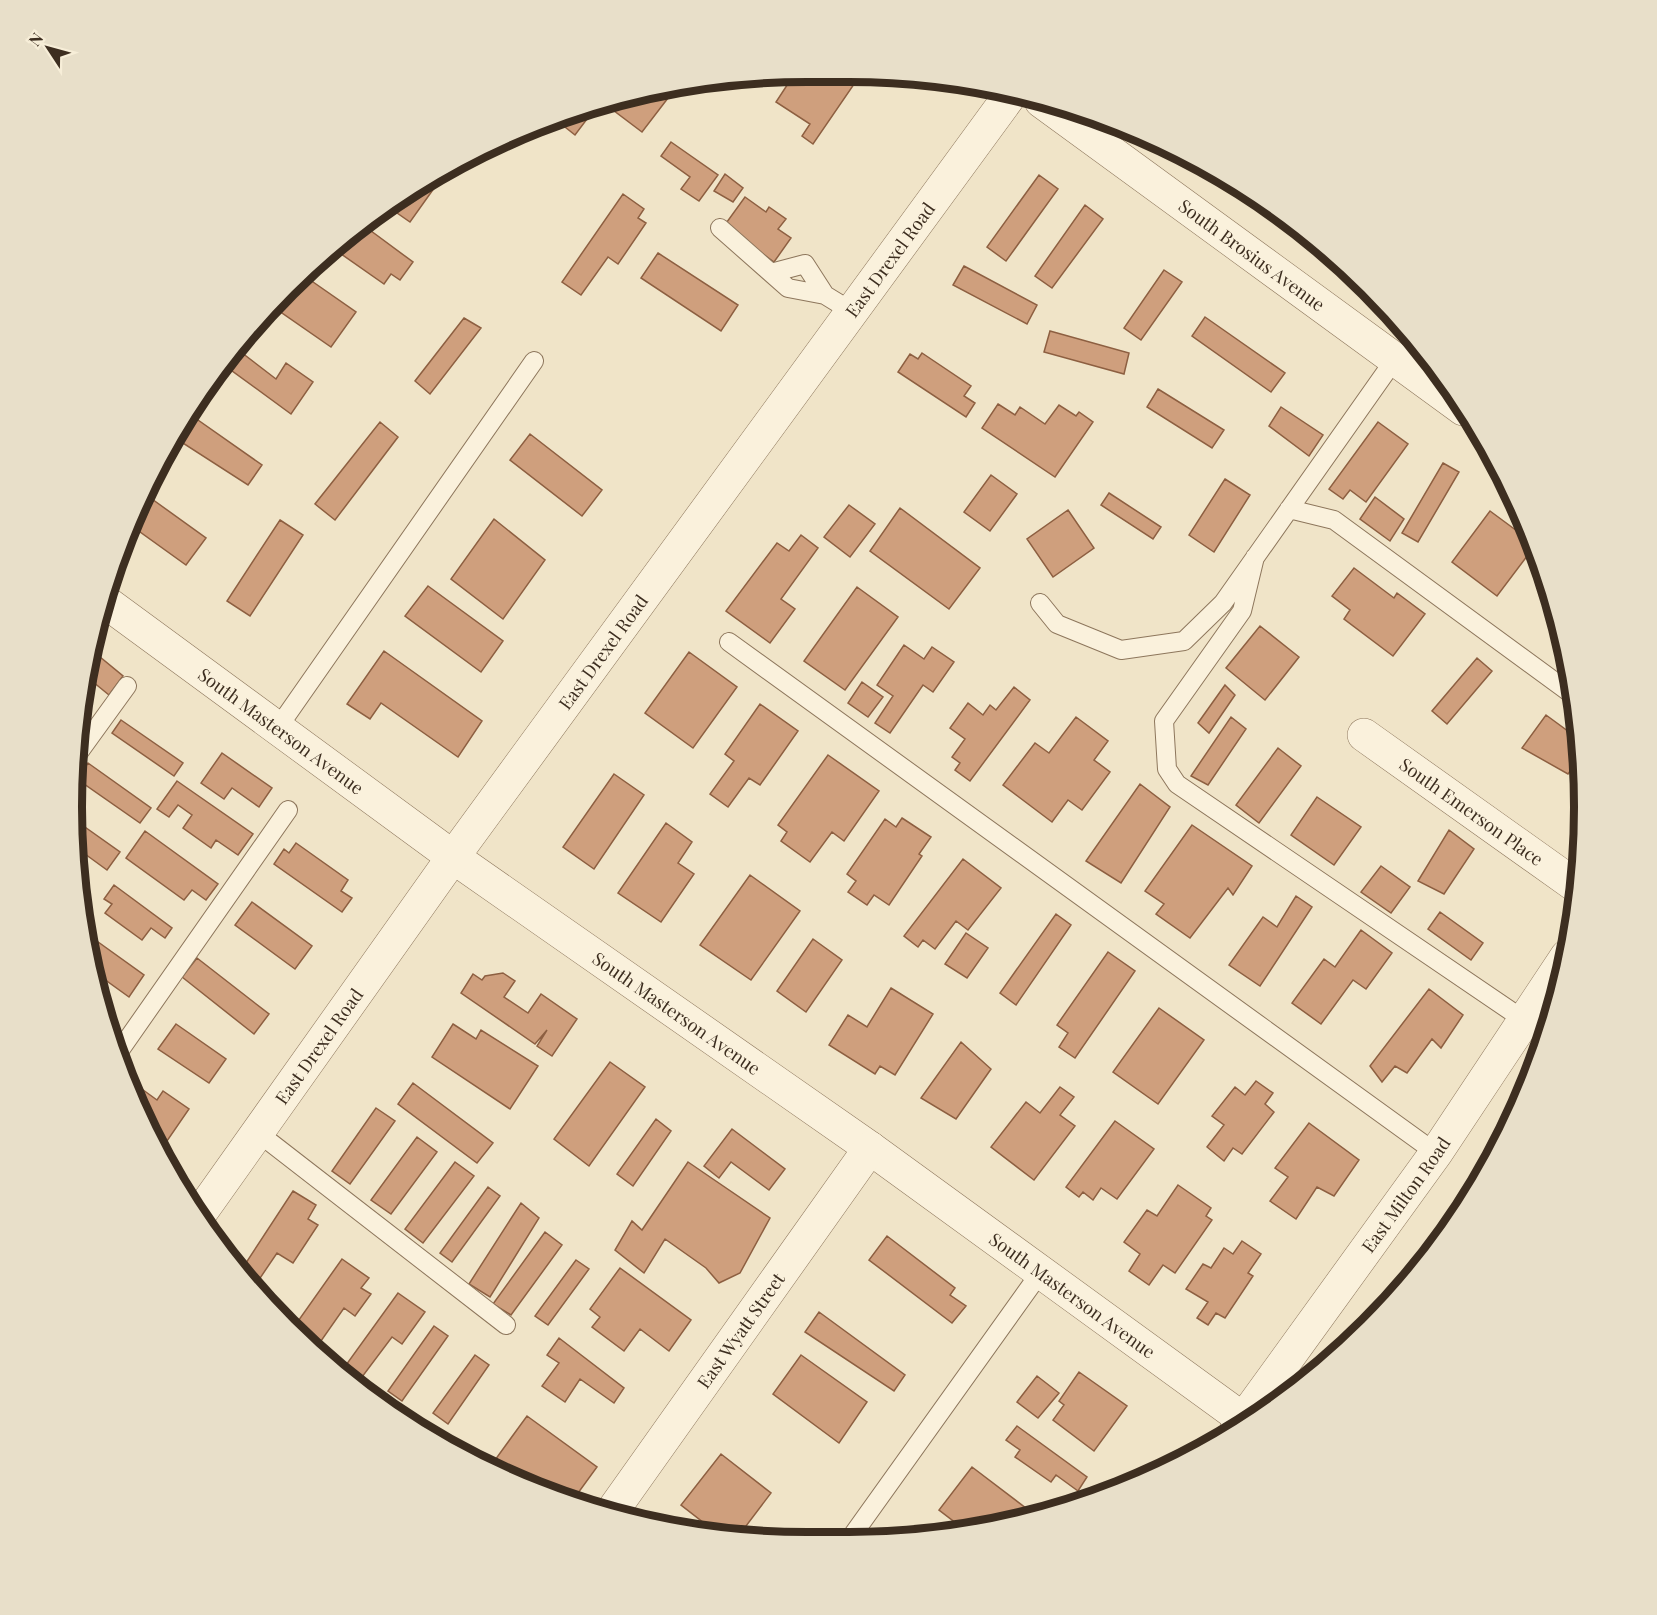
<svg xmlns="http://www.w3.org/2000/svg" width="1657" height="1615" font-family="'Playfair Display',serif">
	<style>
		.building { fill: #cf9f7d; stroke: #8d5f41; stroke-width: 1.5 }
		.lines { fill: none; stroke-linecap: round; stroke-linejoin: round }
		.service-casing { stroke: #8d765c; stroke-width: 20 }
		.minor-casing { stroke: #8d765c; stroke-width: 34 }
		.tertiary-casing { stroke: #8d765c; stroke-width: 34 }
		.service { stroke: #faf1dc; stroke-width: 18 }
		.minor { stroke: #faf1dc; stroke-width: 33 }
		.tertiary { stroke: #faf1dc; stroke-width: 33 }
		.labels { text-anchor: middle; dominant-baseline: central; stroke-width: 4.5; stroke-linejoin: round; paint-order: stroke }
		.street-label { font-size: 18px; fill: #3d2e20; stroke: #f7eed8 }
		.rim { fill: none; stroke: #3d2e20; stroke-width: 8 }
	</style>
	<rect width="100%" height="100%" fill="#f0e4c8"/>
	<path class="building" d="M 808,72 L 861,74 L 813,144 L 802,136 L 810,124 L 776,102 L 795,73 Z
		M 678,85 L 642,132 L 605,104 L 664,86 Z
		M 596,107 L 575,135 L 555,119 Z
		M 671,142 L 718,175 L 699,201 L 681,189 L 690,177 L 661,156 Z
		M 447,170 L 410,222 L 387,206 L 399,196 Z
		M 725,174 L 743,188 L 733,202 L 714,191 Z
		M 1039,175 L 1058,189 L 1006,261 L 987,247 Z
		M 623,194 L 644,209 L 638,218 L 646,223 L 618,264 L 608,257 L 581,295 L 562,282 Z
		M 745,197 L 766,212 L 769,207 L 786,219 L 778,229 L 791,238 L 774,262 L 724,226 Z
		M 1085,205 L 1103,219 L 1052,288 L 1035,276 Z
		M 363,225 L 413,262 L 400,280 L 391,274 L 384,284 L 334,249 Z
		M 658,253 L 738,305 L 721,331 L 641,278 Z
		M 964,266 L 1037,305 L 1027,324 L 953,285 Z
		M 1164,270 L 1182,282 L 1141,340 L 1124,328 Z
		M 303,275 L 356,312 L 331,347 L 272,306 L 287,288 Z
		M 1205,317 L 1285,373 L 1271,392 L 1192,336 Z
		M 464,318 L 481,328 L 430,394 L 415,381 Z
		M 1050,331 L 1129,353 L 1124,374 L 1044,352 Z
		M 237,349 L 276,379 L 286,363 L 313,382 L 291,414 L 224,365 Z
		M 922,353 L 971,386 L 964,396 L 975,403 L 966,417 L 898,372 L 910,354 L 918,359 Z
		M 1158,389 L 1224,430 L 1212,448 L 1147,407 Z
		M 998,404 L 1015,415 L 1020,407 L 1045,424 L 1059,405 L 1076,416 L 1079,412 L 1093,422 L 1055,477 L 982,428 Z
		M 1281,407 L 1323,435 L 1309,456 L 1269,426 Z
		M 188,413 L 262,465 L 248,485 L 175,438 Z
		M 380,422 L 398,437 L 335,520 L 315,504 Z
		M 1378,422 L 1408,444 L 1366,502 L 1350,490 L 1343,499 L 1329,489 Z
		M 530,434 L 602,490 L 582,516 L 510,460 Z
		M 1443,463 L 1459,472 L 1418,542 L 1402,533 Z
		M 991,475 L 1017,494 L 990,531 L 964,512 Z
		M 1225,479 L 1250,495 L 1214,552 L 1189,535 Z
		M 1109,493 L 1161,527 L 1153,539 L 1101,505 Z
		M 145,494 L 206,538 L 186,565 L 129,524 Z
		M 1375,497 L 1404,519 L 1390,541 L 1360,519 Z
		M 849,505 L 875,524 L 850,557 L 824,537 Z
		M 900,508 L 980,568 L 949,609 L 870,551 Z
		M 1068,510 L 1094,548 L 1053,577 L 1027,539 Z
		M 1490,511 L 1532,542 L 1534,547 L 1497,596 L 1452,562 Z
		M 494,519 L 545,560 L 503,619 L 451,579 Z
		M 280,520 L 303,535 L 250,616 L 227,601 Z
		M 801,535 L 818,548 L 781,599 L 795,609 L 770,643 L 726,611 L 777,543 L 789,551 Z
		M 1354,568 L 1394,598 L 1397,593 L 1425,614 L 1393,656 L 1344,619 L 1350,610 L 1332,596 Z
		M 428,586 L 503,641 L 481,672 L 405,616 Z
		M 857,587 L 898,617 L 845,690 L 804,661 Z
		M 1260,626 L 1299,657 L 1265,700 L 1226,668 Z
		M 904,645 L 924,659 L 932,647 L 954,662 L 933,692 L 923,685 L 890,733 L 875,723 L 893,696 L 877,685 Z
		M 384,651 L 482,721 L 458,757 L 381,703 L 370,719 L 347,704 Z
		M 94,652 L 123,676 L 109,695 L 87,677 Z
		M 689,652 L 737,687 L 693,748 L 645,713 Z
		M 1477,658 L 1492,671 L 1447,724 L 1432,711 Z
		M 862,682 L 883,697 L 868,717 L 848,703 Z
		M 1225,685 L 1235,695 L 1209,733 L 1198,723 Z
		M 1014,687 L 1030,700 L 970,781 L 955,770 L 960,763 L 952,757 L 965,739 L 950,728 L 968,703 L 983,715 L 990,705 L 996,710 Z
		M 760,704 L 798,731 L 760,785 L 749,778 L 728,807 L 710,794 L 734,761 L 725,754 Z
		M 1546,715 L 1580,740 L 1583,754 L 1568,774 L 1522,748 Z
		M 1076,717 L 1108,741 L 1094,760 L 1110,772 L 1082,810 L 1068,800 L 1052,822 L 1003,785 L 1035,743 L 1049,753 Z
		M 1231,717 L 1246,729 L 1208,785 L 1191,776 Z
		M 121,720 L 183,763 L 174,776 L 112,733 Z
		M 1278,748 L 1301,766 L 1259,823 L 1236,805 Z
		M 222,753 L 272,788 L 259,807 L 232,788 L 224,799 L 201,783 Z
		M 828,755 L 879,791 L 844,841 L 832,832 L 810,862 L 781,841 L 787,832 L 778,825 Z
		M 88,763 L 151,808 L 140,823 L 77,779 Z
		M 614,774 L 644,795 L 594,869 L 563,847 Z
		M 177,781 L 253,834 L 238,855 L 216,840 L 211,848 L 183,828 L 192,815 L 178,805 L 169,817 L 157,809 Z
		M 1140,784 L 1170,807 L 1121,883 L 1086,861 Z
		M 1317,797 L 1361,827 L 1334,865 L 1291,835 Z
		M 902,818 L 931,837 L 919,854 L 922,856 L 889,905 L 874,895 L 867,905 L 848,892 L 856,881 L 847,874 L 885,819 L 896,827 Z
		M 75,820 L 120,852 L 107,870 L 74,846 Z
		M 666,823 L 692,842 L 678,863 L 694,874 L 661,922 L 618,893 Z
		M 1192,825 L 1252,866 L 1233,895 L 1228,888 L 1190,938 L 1156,914 L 1164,904 L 1145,891 Z
		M 1449,830 L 1474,849 L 1444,894 L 1418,881 Z
		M 145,831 L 218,884 L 206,900 L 192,890 L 184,900 L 126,858 Z
		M 296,843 L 348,880 L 341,891 L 352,898 L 342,912 L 274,864 L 284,849 L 289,853 Z
		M 963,859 L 1001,888 L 968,930 L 956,921 L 935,949 L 923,940 L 918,947 L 904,936 Z
		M 1381,866 L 1410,887 L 1391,913 L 1361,892 Z
		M 750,875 L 800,911 L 751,980 L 700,945 Z
		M 114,885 L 172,928 L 165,938 L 151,928 L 142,940 L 105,913 L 112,904 L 104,899 Z
		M 1296,896 L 1312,907 L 1260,986 L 1229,965 L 1263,917 L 1277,927 Z
		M 80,897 L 91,905 L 83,915 Z
		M 252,902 L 312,946 L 295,969 L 235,925 Z
		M 1440,912 L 1483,943 L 1471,960 L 1428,929 Z
		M 1056,914 L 1071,925 L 1016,1005 L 1000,993 Z
		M 1361,930 L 1392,953 L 1366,989 L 1353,980 L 1321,1024 L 1292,1003 L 1324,959 L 1335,967 Z
		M 966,933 L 988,948 L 967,978 L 945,964 Z
		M 87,934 L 144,975 L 129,997 L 93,971 Z
		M 813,939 L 842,960 L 806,1012 L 777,991 Z
		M 1108,952 L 1135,971 L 1075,1058 L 1059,1047 L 1068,1033 L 1057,1025 Z
		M 197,958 L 269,1014 L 254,1034 L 182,977 Z
		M 503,973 L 515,981 L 504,997 L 528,1013 L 541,994 L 577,1019 L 552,1056 L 537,1046 L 547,1030 L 535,1044 L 461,993 L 473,974 L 482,980 L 485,976 Z
		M 891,988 L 933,1014 L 895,1075 L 880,1066 L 875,1074 L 829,1045 L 848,1015 L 867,1027 Z
		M 1429,989 L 1463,1015 L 1441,1048 L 1432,1039 L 1407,1073 L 1395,1066 L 1382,1082 L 1370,1066 Z
		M 1159,1008 L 1204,1040 L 1158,1104 L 1113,1072 Z
		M 104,1015 L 118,1025 L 111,1036 Z
		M 176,1024 L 226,1059 L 209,1083 L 158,1049 Z
		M 453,1024 L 476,1039 L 481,1030 L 538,1066 L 510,1109 L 432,1057 Z
		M 961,1042 L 991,1069 L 956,1119 L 921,1098 Z
		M 610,1062 L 645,1087 L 589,1166 L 554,1139 Z
		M 128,1079 L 157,1100 L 163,1091 L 189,1109 L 167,1141 L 145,1126 Z
		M 1256,1081 L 1273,1093 L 1265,1104 L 1274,1112 L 1242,1154 L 1233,1148 L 1224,1161 L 1207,1147 L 1224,1125 L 1212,1116 L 1235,1087 L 1245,1095 Z
		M 413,1083 L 493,1143 L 477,1163 L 398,1104 Z
		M 1060,1087 L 1074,1097 L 1060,1115 L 1075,1126 L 1034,1180 L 991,1147 L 1026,1102 L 1040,1113 Z
		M 376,1108 L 395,1121 L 350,1184 L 332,1171 Z
		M 656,1119 L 671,1131 L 633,1186 L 617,1174 Z
		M 1115,1121 L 1154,1149 L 1117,1199 L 1101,1188 L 1093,1200 L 1083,1192 L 1079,1197 L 1066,1187 Z
		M 1309,1123 L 1359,1160 L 1334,1196 L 1317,1187 L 1296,1219 L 1270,1201 L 1288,1177 L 1275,1168 Z
		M 732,1129 L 785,1169 L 769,1190 L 731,1162 L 719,1178 L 704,1166 Z
		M 417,1137 L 437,1152 L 391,1214 L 371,1200 Z
		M 455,1162 L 474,1176 L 423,1243 L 405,1229 Z
		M 688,1162 L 770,1218 L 740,1273 L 719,1283 L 706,1268 L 665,1239 L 644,1273 L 615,1250 L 632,1221 L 642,1230 Z
		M 1178,1185 L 1211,1208 L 1206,1216 L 1212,1220 L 1175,1273 L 1163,1265 L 1149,1285 L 1129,1271 L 1140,1254 L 1124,1242 L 1147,1210 L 1157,1216 Z
		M 488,1187 L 500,1196 L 452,1262 L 440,1253 Z
		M 293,1191 L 316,1205 L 308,1219 L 318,1225 L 293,1263 L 277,1253 L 254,1287 L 240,1272 Z
		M 521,1203 L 539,1218 L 490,1297 L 469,1284 Z
		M 545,1232 L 562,1245 L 511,1315 L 493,1304 Z
		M 887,1236 L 955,1288 L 950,1295 L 966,1306 L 952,1323 L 869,1260 Z
		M 1242,1241 L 1261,1254 L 1248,1273 L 1253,1276 L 1225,1318 L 1216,1313 L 1208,1325 L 1197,1318 L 1208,1302 L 1186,1289 L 1203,1264 L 1211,1268 L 1224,1248 L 1233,1254 Z
		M 342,1259 L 369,1278 L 361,1288 L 371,1294 L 355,1316 L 344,1308 L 321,1341 L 296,1324 Z
		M 576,1260 L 589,1269 L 548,1325 L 535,1316 Z
		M 620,1268 L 691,1320 L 669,1351 L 640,1329 L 624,1351 L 592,1327 L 600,1317 L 590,1309 Z
		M 398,1293 L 425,1312 L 402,1344 L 392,1337 L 362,1377 L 346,1365 Z
		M 819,1312 L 905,1375 L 894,1391 L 805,1332 Z
		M 434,1326 L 448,1336 L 402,1401 L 388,1391 Z
		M 559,1338 L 624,1388 L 614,1403 L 580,1379 L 565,1402 L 542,1386 L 559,1363 L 547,1355 Z
		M 475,1355 L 489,1365 L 448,1424 L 433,1413 Z
		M 801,1355 L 867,1402 L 839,1443 L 773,1394 Z
		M 1079,1372 L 1127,1406 L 1094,1451 L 1053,1420 L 1064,1405 L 1059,1401 Z
		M 1037,1376 L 1059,1393 L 1038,1418 L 1017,1402 Z
		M 527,1416 L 597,1467 L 570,1504 L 528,1484 L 495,1460 Z
		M 1017,1426 L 1087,1477 L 1078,1491 L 1056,1475 L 1051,1482 L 1015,1457 L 1020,1450 L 1006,1440 Z
		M 721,1454 L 771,1493 L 746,1526 L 761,1538 L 722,1537 L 681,1505 Z
		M 972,1467 L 1039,1518 L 965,1530 L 939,1510 Z"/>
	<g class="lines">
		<defs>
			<path id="service" d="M 720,228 L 788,288 L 825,295 L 851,311
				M 771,273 L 805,264 L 825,295
				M 1289,509 L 1334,520 L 1573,695
				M 1255,557 L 1242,611 L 1164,721 L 1167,769 L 1177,784 L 1524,1020
				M 1040,603 L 1057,624 L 1121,650 L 1184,641 L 1223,603 L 1395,359
				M 729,642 L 1436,1153
				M 277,729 L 534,361
				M 77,755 L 127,686
				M 118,1053 L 288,810
				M 257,1132 L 506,1325
				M 849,1540 L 1040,1273"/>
			<g id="minor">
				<path id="s1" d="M 1041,101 L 1463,409"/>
				<path id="s2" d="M 107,603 L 453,857 L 870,1148 L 1247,1422"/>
				<path id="s3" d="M 1364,735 L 1579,888"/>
				<path id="s4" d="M 1237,1428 L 1436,1153 L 1567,956"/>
				<path id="s5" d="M 611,1513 L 870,1148"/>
			</g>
			<g id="tertiary">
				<path id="s6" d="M 199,1215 L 453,857 L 1011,94"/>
			</g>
		</defs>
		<use href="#service" class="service-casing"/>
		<use href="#minor" class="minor-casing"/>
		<use href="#tertiary" class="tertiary-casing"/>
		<use href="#service" class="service"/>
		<use href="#minor" class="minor"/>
		<use href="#tertiary" class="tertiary"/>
	</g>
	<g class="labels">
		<g class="street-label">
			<text stroke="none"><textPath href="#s1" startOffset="261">South Brosius Avenue</textPath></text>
			<text stroke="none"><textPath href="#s6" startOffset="1179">East Drexel Road</textPath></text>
			<text stroke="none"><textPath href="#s6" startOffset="693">East Drexel Road</textPath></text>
			<text stroke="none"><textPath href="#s2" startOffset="216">South Masterson Avenue</textPath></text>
			<text stroke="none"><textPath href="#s3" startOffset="132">South Emerson Place</textPath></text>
			<text stroke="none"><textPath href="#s2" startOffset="702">South Masterson Avenue</textPath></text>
			<text stroke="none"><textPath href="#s6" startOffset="207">East Drexel Road</textPath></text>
			<text stroke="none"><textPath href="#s4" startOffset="288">East Milton Road</textPath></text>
			<text stroke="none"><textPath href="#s2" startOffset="1188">South Masterson Avenue</textPath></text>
			<text stroke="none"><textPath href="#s5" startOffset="224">East Wyatt Street</textPath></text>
		</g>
	</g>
	<path d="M0 0H1657V1615H0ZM807 82H849A725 725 0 0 1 1574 807V807A725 725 0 0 1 849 1532H807A725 725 0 0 1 82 807V807A725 725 0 0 1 807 82Z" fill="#e8dfc9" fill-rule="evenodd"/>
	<path class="rim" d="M807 82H849A725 725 0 0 1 1574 807V807A725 725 0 0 1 849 1532H807A725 725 0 0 1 82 807V807A725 725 0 0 1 807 82Z"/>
	<g transform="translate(48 48) rotate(306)" stroke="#f7eed8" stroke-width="4.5" paint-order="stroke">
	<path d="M0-4.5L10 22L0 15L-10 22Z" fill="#3d2e20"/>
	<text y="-9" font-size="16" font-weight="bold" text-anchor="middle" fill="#3d2e20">N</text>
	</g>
</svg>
